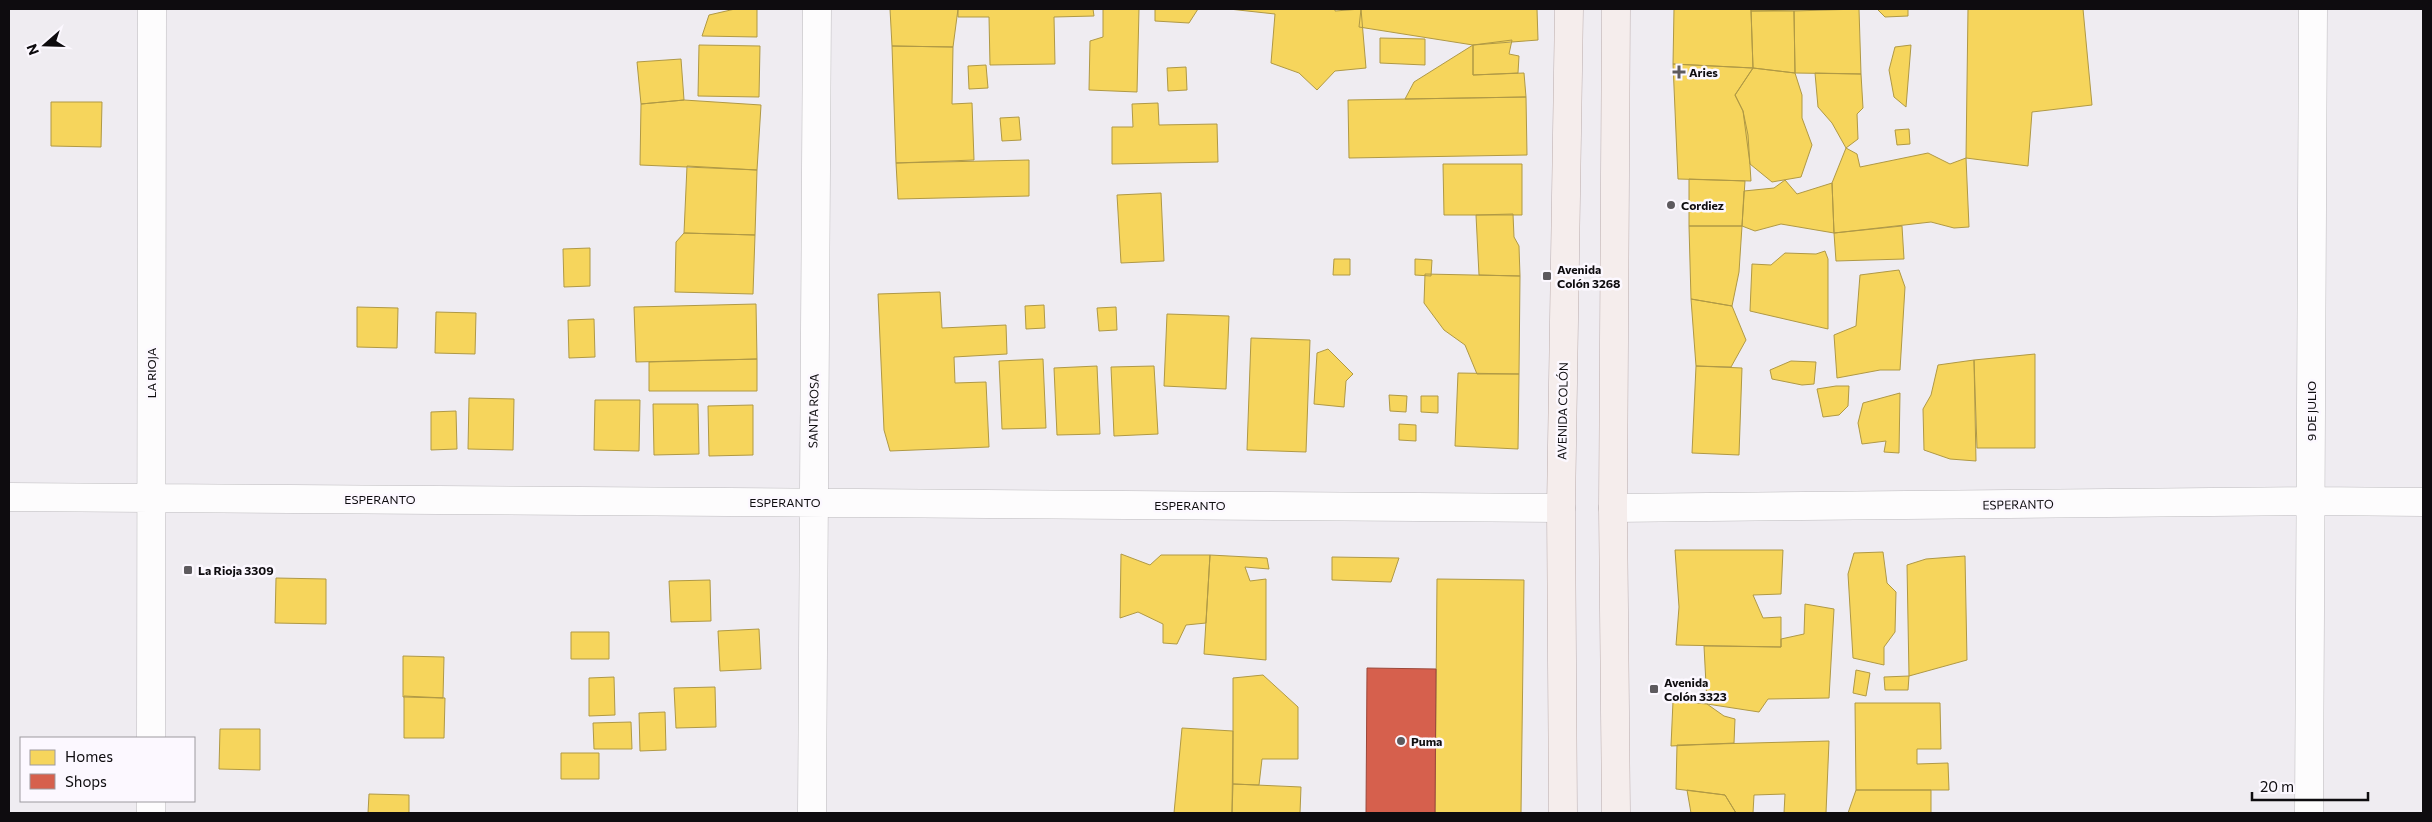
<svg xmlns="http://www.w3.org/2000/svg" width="2432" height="822" font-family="Commissioner,sans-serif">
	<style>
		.homes { fill: #f6d55c; stroke: #b09945 }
		.shops { fill: #d6604d; stroke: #9a473a }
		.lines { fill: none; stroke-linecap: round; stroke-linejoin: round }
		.minor-casing { stroke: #bdbbbe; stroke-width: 29 }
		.major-casing { stroke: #bbadad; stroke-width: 29 }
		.minor { stroke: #fdfcfd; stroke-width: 28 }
		.major { stroke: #f5edec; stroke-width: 28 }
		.poi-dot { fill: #5d5a5e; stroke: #fcf8ff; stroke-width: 2 }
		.labels { text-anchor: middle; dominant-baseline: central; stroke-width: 5; stroke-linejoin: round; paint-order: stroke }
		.poi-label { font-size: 12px; font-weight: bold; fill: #0e0c0f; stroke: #fcf8ff; text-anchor: start }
		.street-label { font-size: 12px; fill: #0e0c0f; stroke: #fcf8ff }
	</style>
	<rect width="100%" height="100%" fill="#efecf1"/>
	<path class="homes" d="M 735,9 L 757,9 L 757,37 L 702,36 L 709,15 Z
		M 890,9 L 958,9 L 953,47 L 892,46 Z
		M 958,9 L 1093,9 L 1094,16 L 1054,17 L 1055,64 L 990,65 L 989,17 L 958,17 Z
		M 1103,9 L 1139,9 L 1137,92 L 1089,90 L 1090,41 L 1103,37 Z
		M 1155,9 L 1198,9 L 1189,23 L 1155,21 Z
		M 1229,9 L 1335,9 L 1335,11 L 1361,9 L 1366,68 L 1335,71 L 1317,90 L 1299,73 L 1271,63 L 1275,14 Z
		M 1361,9 L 1537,9 L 1538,40 L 1473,45 L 1359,27 Z
		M 1674,9 L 1751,9 L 1753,68 L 1673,64 Z
		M 1751,9 L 1842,9 L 1751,11 Z
		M 1859,9 L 1861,74 L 1795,73 L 1794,11 Z
		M 1877,9 L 1908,9 L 1908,16 L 1885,17 Z
		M 1968,9 L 2083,9 L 2092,105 L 2032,112 L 2028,166 L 1966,158 Z
		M 1751,11 L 1794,11 L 1795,73 L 1753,68 Z
		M 1380,38 L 1425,39 L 1425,65 L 1380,63 Z
		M 1512,40 L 1509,54 L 1519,56 L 1518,73 L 1473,75 L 1473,45 Z
		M 699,45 L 760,46 L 759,97 L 698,96 Z
		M 1473,45 L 1473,75 L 1524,73 L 1526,97 L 1405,99 L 1414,82 Z
		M 1911,45 L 1906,107 L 1894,97 L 1889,70 L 1895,47 Z
		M 892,46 L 953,47 L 952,104 L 972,103 L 974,160 L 896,163 Z
		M 681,59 L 684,100 L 641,104 L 637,62 Z
		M 1673,64 L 1753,68 L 1735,95 L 1743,111 L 1748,135 L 1751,181 L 1678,179 Z
		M 986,65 L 988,88 L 969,89 L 968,66 Z
		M 1186,67 L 1187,90 L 1168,91 L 1167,68 Z
		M 1753,68 L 1795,73 L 1802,95 L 1802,118 L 1812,145 L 1801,177 L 1772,182 L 1750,164 L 1743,111 L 1735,95 Z
		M 1815,73 L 1861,74 L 1863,108 L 1857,114 L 1858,139 L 1846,148 L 1832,123 L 1818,107 Z
		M 1526,97 L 1527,155 L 1349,158 L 1348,100 Z
		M 684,100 L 761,105 L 757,170 L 640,165 L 641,104 Z
		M 51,102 L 102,102 L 101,147 L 51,146 Z
		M 1158,103 L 1159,125 L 1217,124 L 1218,162 L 1112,164 L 1112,127 L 1133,127 L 1132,104 Z
		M 1019,117 L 1021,140 L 1002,141 L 1000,118 Z
		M 1909,129 L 1910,144 L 1897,145 L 1895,130 Z
		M 1846,148 L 1857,154 L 1860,167 L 1928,153 L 1950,164 L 1966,158 L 1969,227 L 1954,228 L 1931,222 L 1834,233 L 1832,183 Z
		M 1029,160 L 1029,196 L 898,199 L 896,163 Z
		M 1443,164 L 1522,164 L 1522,215 L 1444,215 Z
		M 687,166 L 757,170 L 755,235 L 684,233 Z
		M 1689,179 L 1745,181 L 1742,226 L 1689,226 Z
		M 1785,180 L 1797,194 L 1832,183 L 1834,233 L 1781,224 L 1755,231 L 1742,226 L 1744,191 L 1774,188 Z
		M 1161,193 L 1164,261 L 1121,263 L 1117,195 Z
		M 1513,214 L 1514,237 L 1519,246 L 1520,276 L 1479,275 L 1476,215 Z
		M 1689,226 L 1742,226 L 1739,272 L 1732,306 L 1691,299 Z
		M 1902,226 L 1904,259 L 1836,261 L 1834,233 Z
		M 684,233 L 755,235 L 753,294 L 675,292 L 676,242 Z
		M 590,248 L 590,286 L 564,287 L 563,249 Z
		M 1825,251 L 1828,259 L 1828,329 L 1750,311 L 1752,264 L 1771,265 L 1785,253 L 1816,254 Z
		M 1334,259 L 1350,259 L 1350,275 L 1333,275 Z
		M 1415,259 L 1432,260 L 1431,276 L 1415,275 Z
		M 1899,270 L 1905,287 L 1900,370 L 1880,370 L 1837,378 L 1834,335 L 1856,326 L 1860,275 Z
		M 1425,274 L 1520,276 L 1519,374 L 1477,374 L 1465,345 L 1444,330 L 1424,303 Z
		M 940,292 L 942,328 L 1006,325 L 1007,354 L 954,357 L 955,383 L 986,382 L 989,447 L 890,451 L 884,430 L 878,294 Z
		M 1691,299 L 1732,306 L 1746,340 L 1731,367 L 1696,366 Z
		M 756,304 L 757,359 L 636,362 L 634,307 Z
		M 1044,305 L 1045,328 L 1026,329 L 1025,306 Z
		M 357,307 L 398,308 L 397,348 L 357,347 Z
		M 1116,307 L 1117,330 L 1099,331 L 1097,308 Z
		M 436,312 L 476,313 L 475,354 L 435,353 Z
		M 1167,314 L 1229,316 L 1226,389 L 1164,386 Z
		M 594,319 L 595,357 L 569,358 L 568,320 Z
		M 1251,338 L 1310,340 L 1306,452 L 1247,450 Z
		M 1328,349 L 1353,374 L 1346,381 L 1344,407 L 1314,404 L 1317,353 Z
		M 2035,354 L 2035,448 L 1977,448 L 1974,360 Z
		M 757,359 L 757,391 L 649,391 L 649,362 Z
		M 1043,359 L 1046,428 L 1002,429 L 999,361 Z
		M 1974,360 L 1976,461 L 1950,459 L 1924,450 L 1923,409 L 1931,395 L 1938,365 Z
		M 1791,361 L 1816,362 L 1814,384 L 1802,385 L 1772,379 L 1770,370 Z
		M 1097,366 L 1100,434 L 1057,435 L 1054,368 Z
		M 1154,366 L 1158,434 L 1114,436 L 1111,367 Z
		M 1696,366 L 1742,368 L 1739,455 L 1692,453 Z
		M 1458,373 L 1519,374 L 1518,449 L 1455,446 Z
		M 1836,386 L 1849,386 L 1848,406 L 1839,415 L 1823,417 L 1817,389 Z
		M 1900,393 L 1899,453 L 1884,452 L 1886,441 L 1862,444 L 1858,423 L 1863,403 Z
		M 1389,395 L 1407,396 L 1406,412 L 1390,411 Z
		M 1421,396 L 1438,396 L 1438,413 L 1421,412 Z
		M 469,398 L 514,399 L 513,450 L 468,449 Z
		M 595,400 L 640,400 L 639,451 L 594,450 Z
		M 653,404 L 698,404 L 699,454 L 654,455 Z
		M 753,405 L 753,455 L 709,456 L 708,406 Z
		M 456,411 L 457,449 L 431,450 L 431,412 Z
		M 1399,424 L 1416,425 L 1416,441 L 1399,440 Z
		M 1675,550 L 1783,550 L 1781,594 L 1753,595 L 1763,618 L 1781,617 L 1781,647 L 1676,645 L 1679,607 Z
		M 1883,552 L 1887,583 L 1896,592 L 1895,632 L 1884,647 L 1884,665 L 1853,658 L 1848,574 L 1854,553 Z
		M 1121,554 L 1150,565 L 1161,555 L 1210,555 L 1206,623 L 1186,625 L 1177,644 L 1163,643 L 1163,624 L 1138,612 L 1120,618 Z
		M 1210,555 L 1267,558 L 1269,569 L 1245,567 L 1250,581 L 1266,579 L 1266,660 L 1204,654 Z
		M 1965,556 L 1967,660 L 1909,676 L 1907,565 L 1926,559 Z
		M 1332,557 L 1399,558 L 1391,582 L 1332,580 Z
		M 276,578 L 326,579 L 326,624 L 275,623 Z
		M 1437,579 L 1524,580 L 1521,813 L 1435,813 Z
		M 710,580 L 711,621 L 671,622 L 669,581 Z
		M 1805,604 L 1834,609 L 1829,698 L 1768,699 L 1759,712 L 1707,704 L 1704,646 L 1781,647 L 1781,639 L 1804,634 Z
		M 759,629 L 761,669 L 720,671 L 718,631 Z
		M 571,632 L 609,632 L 609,659 L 571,659 Z
		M 403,656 L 444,657 L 443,698 L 403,697 Z
		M 1856,670 L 1870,673 L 1866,696 L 1853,693 Z
		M 1263,675 L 1298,707 L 1298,759 L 1262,759 L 1259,785 L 1233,784 L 1233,678 Z
		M 1909,676 L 1908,690 L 1885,690 L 1884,677 Z
		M 614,677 L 615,715 L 589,716 L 589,678 Z
		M 715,687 L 716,727 L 676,728 L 674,688 Z
		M 404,696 L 445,698 L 444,738 L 404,738 Z
		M 1673,701 L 1707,704 L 1724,716 L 1735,719 L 1734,743 L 1671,746 Z
		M 1855,703 L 1940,703 L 1941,749 L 1917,749 L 1917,764 L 1948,763 L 1949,790 L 1856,790 Z
		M 665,712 L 666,750 L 640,751 L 639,713 Z
		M 631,722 L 632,749 L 594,749 L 593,723 Z
		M 1182,728 L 1233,731 L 1232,813 L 1174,813 Z
		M 220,729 L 260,729 L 260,770 L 219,769 Z
		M 1829,741 L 1826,813 L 1784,813 L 1785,794 L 1754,795 L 1753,813 L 1736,813 L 1725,795 L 1676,789 L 1677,745 Z
		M 561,753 L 599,753 L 599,779 L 561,779 Z
		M 1233,784 L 1301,787 L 1300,813 L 1232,813 Z
		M 1687,790 L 1725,795 L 1736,813 L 1691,813 Z
		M 1856,790 L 1931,790 L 1931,813 L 1848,813 Z
		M 369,794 L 409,795 L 409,813 L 368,813 Z"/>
	<path class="shops" d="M 1367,668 L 1436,669 L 1435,813 L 1366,813 Z"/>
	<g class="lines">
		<defs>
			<path id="minor" d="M 9,497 L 1561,508
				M 1613,508 L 2311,501 L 2423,502
				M 151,738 L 152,9
				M 151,813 L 151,801
				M 812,813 L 817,9
				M 2309,813 L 2313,9"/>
			<path id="major" d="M 1616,9 L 1613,508 L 1616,813
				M 1563,813 L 1561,508 L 1569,9"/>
		</defs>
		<use href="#minor" class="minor-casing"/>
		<use href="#major" class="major-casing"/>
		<use href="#minor" class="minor"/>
		<use href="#major" class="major"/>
	</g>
	<g class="poi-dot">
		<path d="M1676.5 64.5h5v5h5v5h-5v5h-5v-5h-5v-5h5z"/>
		<circle cx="1671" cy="205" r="5"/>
		<rect x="1542" y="271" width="10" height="10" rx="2.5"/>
		<rect x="183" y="565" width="10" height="10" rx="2.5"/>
		<rect x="1649" y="684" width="10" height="10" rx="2.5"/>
		<circle cx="1401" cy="741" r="5"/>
	</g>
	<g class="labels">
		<g class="poi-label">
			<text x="1689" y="72">Aries</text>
			<text x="1681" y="205">Cordiez</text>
			<text x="1557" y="269">Avenida<tspan x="1557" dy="14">Colón 3268</tspan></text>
			<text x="198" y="570">La Rioja 3309</text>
			<text x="1664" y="682">Avenida<tspan x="1664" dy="14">Colón 3323</tspan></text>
			<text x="1411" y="741">Puma</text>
		</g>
		<g class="street-label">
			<text transform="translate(151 373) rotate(-90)">LA RIOJA</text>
			<text transform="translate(813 411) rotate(-89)">SANTA ROSA</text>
			<text transform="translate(1562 411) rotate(-89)">AVENIDA COLÓN</text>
			<text transform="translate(2311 411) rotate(-90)">9 DE JULIO</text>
			<text x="380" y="499">ESPERANTO</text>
			<text x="785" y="502">ESPERANTO</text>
			<text transform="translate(2018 504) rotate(-1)">ESPERANTO</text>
			<text x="1190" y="505">ESPERANTO</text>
		</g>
	</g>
	<rect width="2432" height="822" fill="none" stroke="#0e0c0f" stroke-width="20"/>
	<rect x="20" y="737" width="175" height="65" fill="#fcf8ff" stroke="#9d9a9f"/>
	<rect x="30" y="750" width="25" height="15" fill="#f6d55c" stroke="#9d9a9f"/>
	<text x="65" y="762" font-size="15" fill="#0e0c0f">Homes</text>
	<rect x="30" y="774" width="25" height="15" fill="#d6604d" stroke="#9d9a9f"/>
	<text x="65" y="787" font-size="15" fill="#0e0c0f">Shops</text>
	<g transform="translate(45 45) rotate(250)" stroke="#fcf8ff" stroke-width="4" paint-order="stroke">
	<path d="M0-4L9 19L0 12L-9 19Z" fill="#0e0c0f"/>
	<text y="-8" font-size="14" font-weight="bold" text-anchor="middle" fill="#0e0c0f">N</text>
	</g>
	<path d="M2252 792v8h116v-8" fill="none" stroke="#0e0c0f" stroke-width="2.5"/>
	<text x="2260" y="792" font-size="15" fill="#0e0c0f" stroke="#fcf8ff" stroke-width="4" paint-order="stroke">20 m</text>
</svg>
